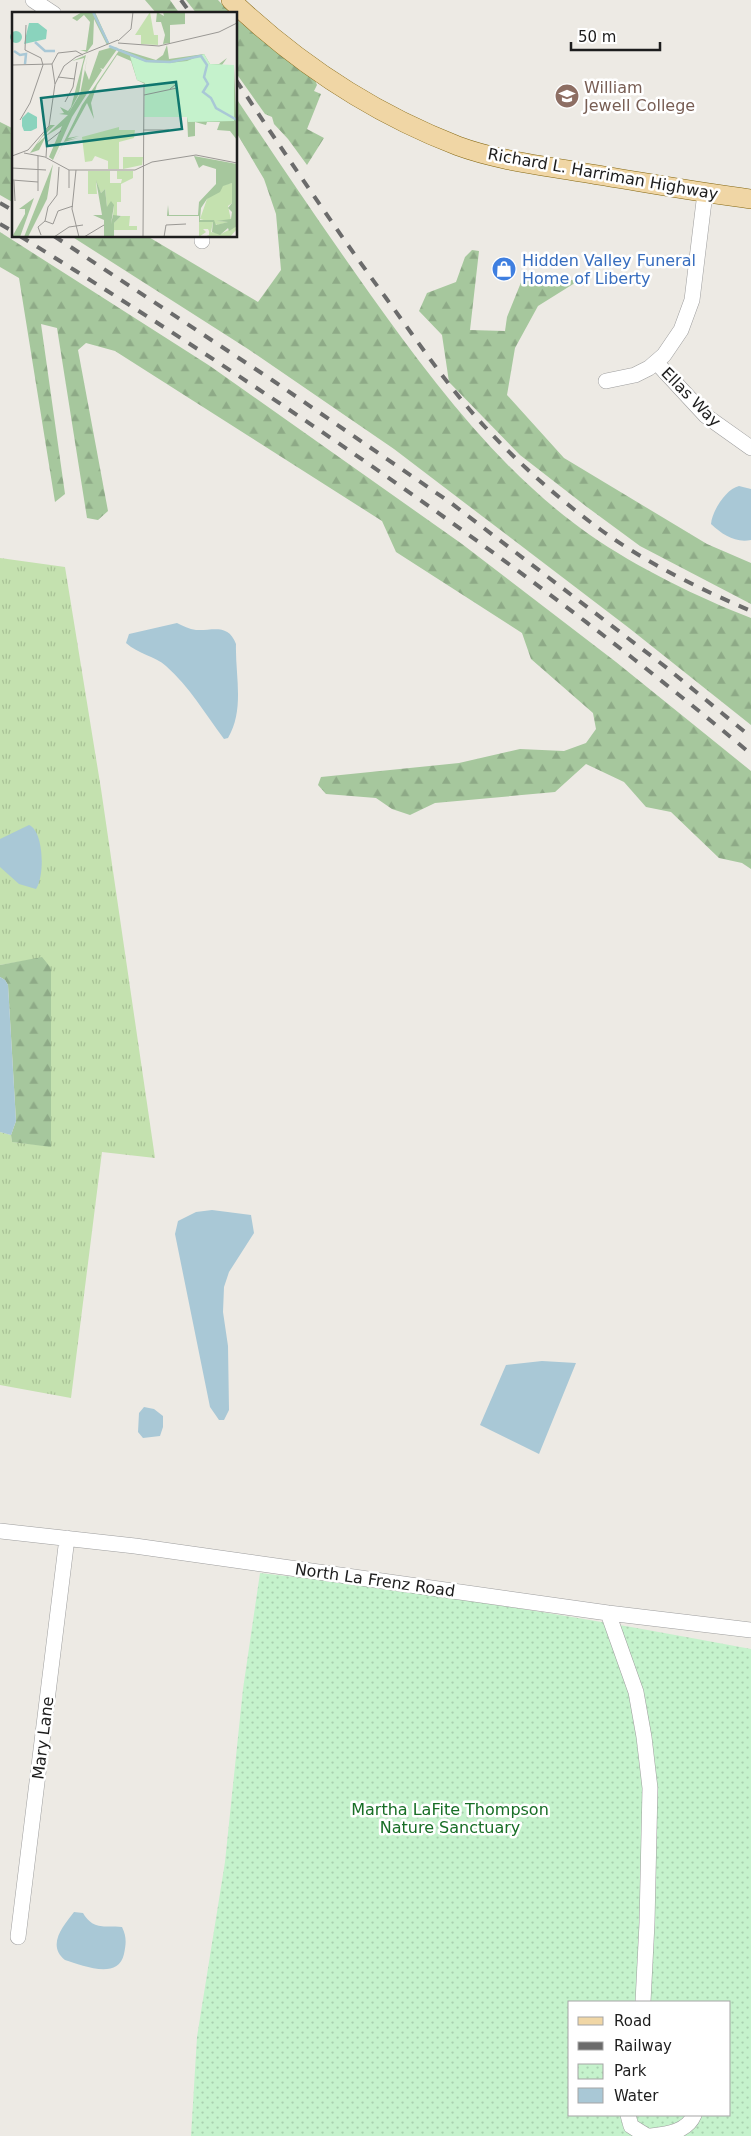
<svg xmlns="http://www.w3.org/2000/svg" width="751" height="2136" font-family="'DejaVu Sans',sans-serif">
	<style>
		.grass { fill: url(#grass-tufts) }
		.forest { fill: url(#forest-firs) }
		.park { fill: url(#park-dots); fill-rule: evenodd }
		.water { fill: #a9c8d6 }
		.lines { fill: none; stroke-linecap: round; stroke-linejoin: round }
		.minor-casing { stroke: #9e9e9e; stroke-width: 16 }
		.major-casing { stroke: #846711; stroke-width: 20 }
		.minor { stroke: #fff; stroke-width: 15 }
		.major { stroke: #f0d6a5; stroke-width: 19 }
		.rail { stroke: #6b6b6b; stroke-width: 4; stroke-dasharray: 10 10; stroke-linecap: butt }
		.labels { text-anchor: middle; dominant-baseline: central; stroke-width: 5; stroke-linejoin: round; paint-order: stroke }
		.education-label { font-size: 16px; fill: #785e54; stroke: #fff; text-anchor: start }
		.street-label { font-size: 16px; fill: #1d1d1d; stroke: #fff }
		.shop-label { font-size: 16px; fill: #366cbe; stroke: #fff; text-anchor: start }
		.park-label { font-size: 16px; fill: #186e26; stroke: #fff }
		.inset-river { fill: none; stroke: #a9c8d6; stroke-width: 2.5 }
		.inset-road { fill: none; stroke: #9a9894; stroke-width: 1 }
		.view { fill: #0f766e; fill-opacity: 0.15; stroke: #0f766e; stroke-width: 2.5 }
		.inset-edge { fill: none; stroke: #1d1d1d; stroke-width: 2.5 }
	</style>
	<defs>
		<pattern id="grass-tufts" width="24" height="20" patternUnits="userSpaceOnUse" patternTransform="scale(1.25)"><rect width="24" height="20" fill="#c4e1af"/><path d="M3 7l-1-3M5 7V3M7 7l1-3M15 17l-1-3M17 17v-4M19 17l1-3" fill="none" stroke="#a8c196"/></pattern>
		<pattern id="forest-firs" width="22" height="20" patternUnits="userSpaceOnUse" patternTransform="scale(1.25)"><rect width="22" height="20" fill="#a6c79d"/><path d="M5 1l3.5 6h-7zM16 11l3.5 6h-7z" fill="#8eaa87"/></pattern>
		<pattern id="park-dots" width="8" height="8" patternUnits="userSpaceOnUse" patternTransform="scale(1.25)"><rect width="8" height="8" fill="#c5f2cc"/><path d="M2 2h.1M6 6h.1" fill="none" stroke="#a9cfaf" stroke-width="1.8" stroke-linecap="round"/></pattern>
	</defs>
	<rect width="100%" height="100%" fill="#edeae4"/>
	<path class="grass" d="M 0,558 L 65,567 L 101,789 L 155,1158 L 102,1152 L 71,1398 L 0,1385 L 0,1132 L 11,1135 L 12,1142 L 51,1146 L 42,958 L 0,965 Z"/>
	<path class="forest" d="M 145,0 L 170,0 L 180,14 L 157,14 Z
		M 186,0 L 218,0 L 231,14 L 197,14 Z
		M 236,19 L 278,53 L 315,80 L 317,85 L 314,91 L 321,94 L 307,129 L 324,138 L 307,165 L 288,139 L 274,124 L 272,117 L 265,114 L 236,73 Z
		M 236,98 C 280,164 324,229 370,294 C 433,382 500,472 590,535 C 636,567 699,598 751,618 L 751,725 L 629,628 L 394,449 L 248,349 L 71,236 L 147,236 L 258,302 L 281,270 L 276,214 L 264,179 L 236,132 Z
		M 0,122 L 14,129 L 14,203 L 0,195 Z
		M 0,232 L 210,366 L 462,544 L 616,662 L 751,771 L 751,869 L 742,863 L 719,858 L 671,812 L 646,807 L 624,782 L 586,764 L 555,792 L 435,803 L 410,815 L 392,809 L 376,798 L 326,794 L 318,785 L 321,777 L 459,763 L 520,749 L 564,751 L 586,743 L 596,729 L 593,713 L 531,659 L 522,633 L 396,552 L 382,521 L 115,351 L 86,343 L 78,350 L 108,511 L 98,520 L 87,518 L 57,328 L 41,324 L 65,494 L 55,502 L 19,278 L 0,267 Z
		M 472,250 L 479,251 L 470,330 L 505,331 L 507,317 L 522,280 L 540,275 L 578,281 L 538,306 L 515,348 L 507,395 L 564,458 L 707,544 L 751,563 L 751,604 L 640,546 L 587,507 L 520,455 L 449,382 L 442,335 L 419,311 L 427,293 L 456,282 L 465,257 Z
		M 42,957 L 51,968 L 51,1147 L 12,1142 L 11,1135 L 16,1121 L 8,985 L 5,980 L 0,977 L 0,965 Z"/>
	<path class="park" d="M 260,1573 C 425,1591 588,1618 751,1649 L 751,2136 L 191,2136 L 197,2037 L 225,1862 L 243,1689 ZM 570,2002 L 730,2002 L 730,2115 L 570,2115 Z"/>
	<path class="water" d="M 739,486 L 751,489 L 751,540 C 735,543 723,535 711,524 C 712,511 726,489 739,486 Z
		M 177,623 C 183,626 189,629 196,630 C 213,631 228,623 236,644 C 235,675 245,709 228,738 L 224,739 C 206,715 189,686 166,666 C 155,656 138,654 126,643 L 129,634 Z
		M 29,825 C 44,831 45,876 36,889 L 19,884 L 0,867 L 0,839 Z
		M 0,977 L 5,980 L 8,985 L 16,1121 L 11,1135 L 0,1132 Z
		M 212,1210 L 251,1215 L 254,1233 L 229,1272 L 224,1287 L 223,1312 L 228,1346 L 229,1410 L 224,1420 L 219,1420 L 210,1407 L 175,1234 L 178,1221 L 196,1212 Z
		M 542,1361 L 576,1363 L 539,1454 L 480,1425 L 506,1365 Z
		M 144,1407 L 154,1409 L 163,1416 L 163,1427 L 160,1436 L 143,1438 L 138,1432 L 139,1413 Z
		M 74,1912 L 83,1913 C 94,1931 104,1925 122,1927 C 127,1937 126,1944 124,1954 C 118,1981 82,1965 65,1960 C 46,1945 64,1925 74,1912 Z"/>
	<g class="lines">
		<defs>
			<path id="minor" d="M 33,0 L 54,14
				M 202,241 L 202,236
				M 656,362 L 706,416 L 751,448
				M 606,381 L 635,375 L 649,368 L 664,355 L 681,330 L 692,300 L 705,193
				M 0,1531 L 135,1546 L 608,1613 L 751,1630
				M 608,1613 L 636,1692 L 644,1737 L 650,1788 L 647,1923 L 643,2002
				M 18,1937 L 67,1538
				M 628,2115 L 631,2126 L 647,2136
				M 650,2136 C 667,2134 687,2132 694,2115"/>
			<path id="major" d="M 231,0 C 297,63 372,113 458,146 C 496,160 539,165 579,172 C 637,181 694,192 751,199"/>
		</defs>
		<use href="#minor" class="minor-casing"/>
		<use href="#major" class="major-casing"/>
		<use href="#minor" class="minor"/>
		<use href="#major" class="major"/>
		<path class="rail" d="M 181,0 L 191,14
			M 236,80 C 285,154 334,227 386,298 C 418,342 449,388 485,427 C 520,465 560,500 601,530 C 646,563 700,589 751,611
			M 0,203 L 14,211
			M 0,224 L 14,232
			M 20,236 C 274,394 522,562 751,754
			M 54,236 L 272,380 L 451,503 L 667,668 L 751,737"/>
	</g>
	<defs>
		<symbol id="university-disc" viewBox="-11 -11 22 22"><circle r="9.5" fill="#8d6e63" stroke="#fff"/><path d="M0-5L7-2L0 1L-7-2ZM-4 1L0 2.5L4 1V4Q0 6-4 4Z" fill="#fff"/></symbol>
		<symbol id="shop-disc" viewBox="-11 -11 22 22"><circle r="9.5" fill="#3f7fe0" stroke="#fff"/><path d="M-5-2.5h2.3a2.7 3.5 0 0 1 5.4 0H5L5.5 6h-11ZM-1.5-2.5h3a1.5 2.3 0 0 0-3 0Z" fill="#fff"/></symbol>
	</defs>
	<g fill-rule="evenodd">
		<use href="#university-disc" x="553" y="82" width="28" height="28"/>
		<use href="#shop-disc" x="490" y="255" width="28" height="28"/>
	</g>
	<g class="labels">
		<g class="education-label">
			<text x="584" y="87">William<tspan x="584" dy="18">Jewell College</tspan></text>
		</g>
		<g class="street-label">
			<text transform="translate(603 174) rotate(10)">Richard L. Harriman Highway</text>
			<text transform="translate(691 397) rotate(45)">Ellas Way</text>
			<text transform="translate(375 1580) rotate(8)">North La Frenz Road</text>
			<text transform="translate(43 1738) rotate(-83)">Mary Lane</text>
		</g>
		<g class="shop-label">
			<text x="522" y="260">Hidden Valley Funeral<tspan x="522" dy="18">Home of Liberty</tspan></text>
		</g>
		<g class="park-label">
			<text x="450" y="1809">Martha LaFite Thompson<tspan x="450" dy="18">Nature Sanctuary</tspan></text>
		</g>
	</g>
	<g transform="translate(12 12)">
		<rect width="225" height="225" fill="#edeae4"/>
		<path d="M 138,0 L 142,23 L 146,23 L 146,33 L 129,32 L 129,23 L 123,23 ZM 107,115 L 107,118 L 123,118 L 122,126 L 107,130 L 107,157 L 96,157 L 96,149 L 83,144 L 80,149 L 73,150 L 70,125 ZM 111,145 L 131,145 L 130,153 L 111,157 ZM 76,159 L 98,159 L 98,171 L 109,171 L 110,167 L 105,167 L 105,159 L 121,159 L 121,166 L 109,172 L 109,190 L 105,190 L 105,204 L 101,204 L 100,212 L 102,194 L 95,195 L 93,177 L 89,181 L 84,169 L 85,182 L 76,182 ZM 220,171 L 220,191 L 216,194 L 219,208 L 204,209 L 217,210 L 205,213 L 201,210 L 199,220 L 209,222 L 224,214 L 224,218 L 218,225 L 192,225 L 197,223 L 197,219 L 196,217 L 191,217 L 194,220 L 187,225 L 187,210 L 199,210 L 188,207 L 195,187 L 211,173 ZM 109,204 L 118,204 L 117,214 L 125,214 L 125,218 L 102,218 L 102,211 Z" fill="#c4e1af"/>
		<path d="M 70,0 L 83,0 L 97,31 L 95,33 L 82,7 L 81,32 L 75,40 L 68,38 L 74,38 L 78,10 L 72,3 L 65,9 L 60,6 ZM 145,0 L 152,4 L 151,0 L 173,0 L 173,12 L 158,13 L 158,31 L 151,32 L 153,23 L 149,10 L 144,10 ZM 155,33 L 157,47 L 192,42 L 198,52 L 207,52 L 215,46 L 210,53 L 222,53 L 225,128 L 218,119 L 205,118 L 208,110 L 195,110 L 194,113 L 183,110 L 183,124 L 176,125 L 175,105 L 180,81 L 162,105 L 151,105 L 133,72 L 125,68 L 119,49 L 105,43 L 85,73 L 79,91 L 82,107 L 75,91 L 56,126 L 67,124 L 55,128 L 66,126 L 52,130 L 42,150 L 70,93 L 108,37 L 144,48 L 151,43 ZM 101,35 L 106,36 L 91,57 L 88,56 L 90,58 L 60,105 L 41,148 L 37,145 L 50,114 L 34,124 L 27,138 L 18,141 L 38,113 L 43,113 L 30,125 L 25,132 L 56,103 L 47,102 L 52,101 L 48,95 L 56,99 L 59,95 L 72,46 L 60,49 L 74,43 L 71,54 L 67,82 L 56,102 L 68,82 L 76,42 L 73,58 L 77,68 L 87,39 ZM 182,144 L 225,152 L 225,214 L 217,219 L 216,216 L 208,223 L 200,220 L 201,210 L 187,210 L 187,204 L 155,204 L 156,193 L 157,203 L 186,203 L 187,190 L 204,172 L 204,157 L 191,153 L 187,156 ZM 220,171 L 220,191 L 216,196 L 220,200 L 219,207 L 204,209 L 216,210 L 204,213 L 202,208 L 188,208 L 189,196 L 195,187 L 208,180 L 211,174 ZM 41,152 L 35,187 L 16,225 L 12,225 ZM 84,168 L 89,181 L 93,177 L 95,195 L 99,189 L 102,193 L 99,212 L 101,203 L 109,204 L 102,211 L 102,225 L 92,225 L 92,208 L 81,203 L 90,203 ZM 22,186 L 8,225 L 0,225 L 13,202 L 13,197 L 7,197 Z" fill="#a6c79d" fill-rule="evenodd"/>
		<path d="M 192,42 L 198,52 L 222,53 L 222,109 L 176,110 L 175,105 L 132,105 L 133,71 L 125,68 L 118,44 L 135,50 L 157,51 L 175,49 Z" fill="#c5f2cc"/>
		<path d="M 17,11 L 26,11 L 35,18 L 34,27 L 12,32 ZM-2 25a6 6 0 1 1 12 0a6 6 0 1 1-12 0ZM 16,100 L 25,105 L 25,116 L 19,119 L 12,119 L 10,114 L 10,106 Z" fill="#8ad3bd"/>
		<path class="inset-river" d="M 81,0 L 96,31M 23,30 L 33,39 L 43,39M 97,34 L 134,49 L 158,50 L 189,44 L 195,53 L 192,65 L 196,72 L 191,80 L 199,86 L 204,96 L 225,108M 2,39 L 8,43 L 14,42 L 13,52"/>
		<path class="inset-road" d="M 106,29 L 119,17 L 121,0M 106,31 L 147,34 L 207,20 L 225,11M 0,53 L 40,52M 46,65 L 63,67M 43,72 L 40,52 L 46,41 L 64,39 L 71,43M 132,83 L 165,76 L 163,73 L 158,77M 53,90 L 61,75 L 65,50M 8,108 L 18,91 L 31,53 L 29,46 L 13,38 L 14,13M 131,118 L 157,118M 12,141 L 33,145 L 57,158 L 123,158 L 140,150 L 184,143 L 225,151M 0,144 L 16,138 L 37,114 L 43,72 L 52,54 L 64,45 L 106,28M 26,144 L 26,179M 34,145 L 35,130 L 49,119M 47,155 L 45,183 L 36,195 L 33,209 L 41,212 L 46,199 L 61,194M 0,156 L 34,158M 57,158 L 57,176M 64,158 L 60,197 L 67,225M 0,168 L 26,170M 2,169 L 3,189M 29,223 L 26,215 L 33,209M 42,225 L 57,215 L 71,213M 72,225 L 92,213M 131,225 L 132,72M 152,225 L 154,213 L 174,212"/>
		<path class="view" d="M 164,70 L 170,117 L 35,134 L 29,86 Z"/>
		<rect width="225" height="225" class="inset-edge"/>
	</g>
	<rect x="568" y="2001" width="162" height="115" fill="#ffffff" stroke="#a5a5a5"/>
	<rect x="578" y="2017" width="25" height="8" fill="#f0d6a5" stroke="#a5a5a5"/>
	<text x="614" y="2026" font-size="15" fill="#1d1d1d">Road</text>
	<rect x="578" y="2042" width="25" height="8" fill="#6b6b6b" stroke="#a5a5a5"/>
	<text x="614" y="2051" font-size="15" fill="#1d1d1d">Railway</text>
	<rect x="578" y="2064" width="25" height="15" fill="url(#park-dots)" stroke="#a5a5a5"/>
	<text x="614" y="2076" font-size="15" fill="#1d1d1d">Park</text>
	<rect x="578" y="2088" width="25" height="15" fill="#a9c8d6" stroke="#a5a5a5"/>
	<text x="614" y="2101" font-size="15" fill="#1d1d1d">Water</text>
	<path d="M571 42v8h89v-8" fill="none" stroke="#1d1d1d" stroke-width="2.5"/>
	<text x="578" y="42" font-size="15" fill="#1d1d1d" stroke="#ffffff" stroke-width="4" paint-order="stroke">50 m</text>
</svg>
